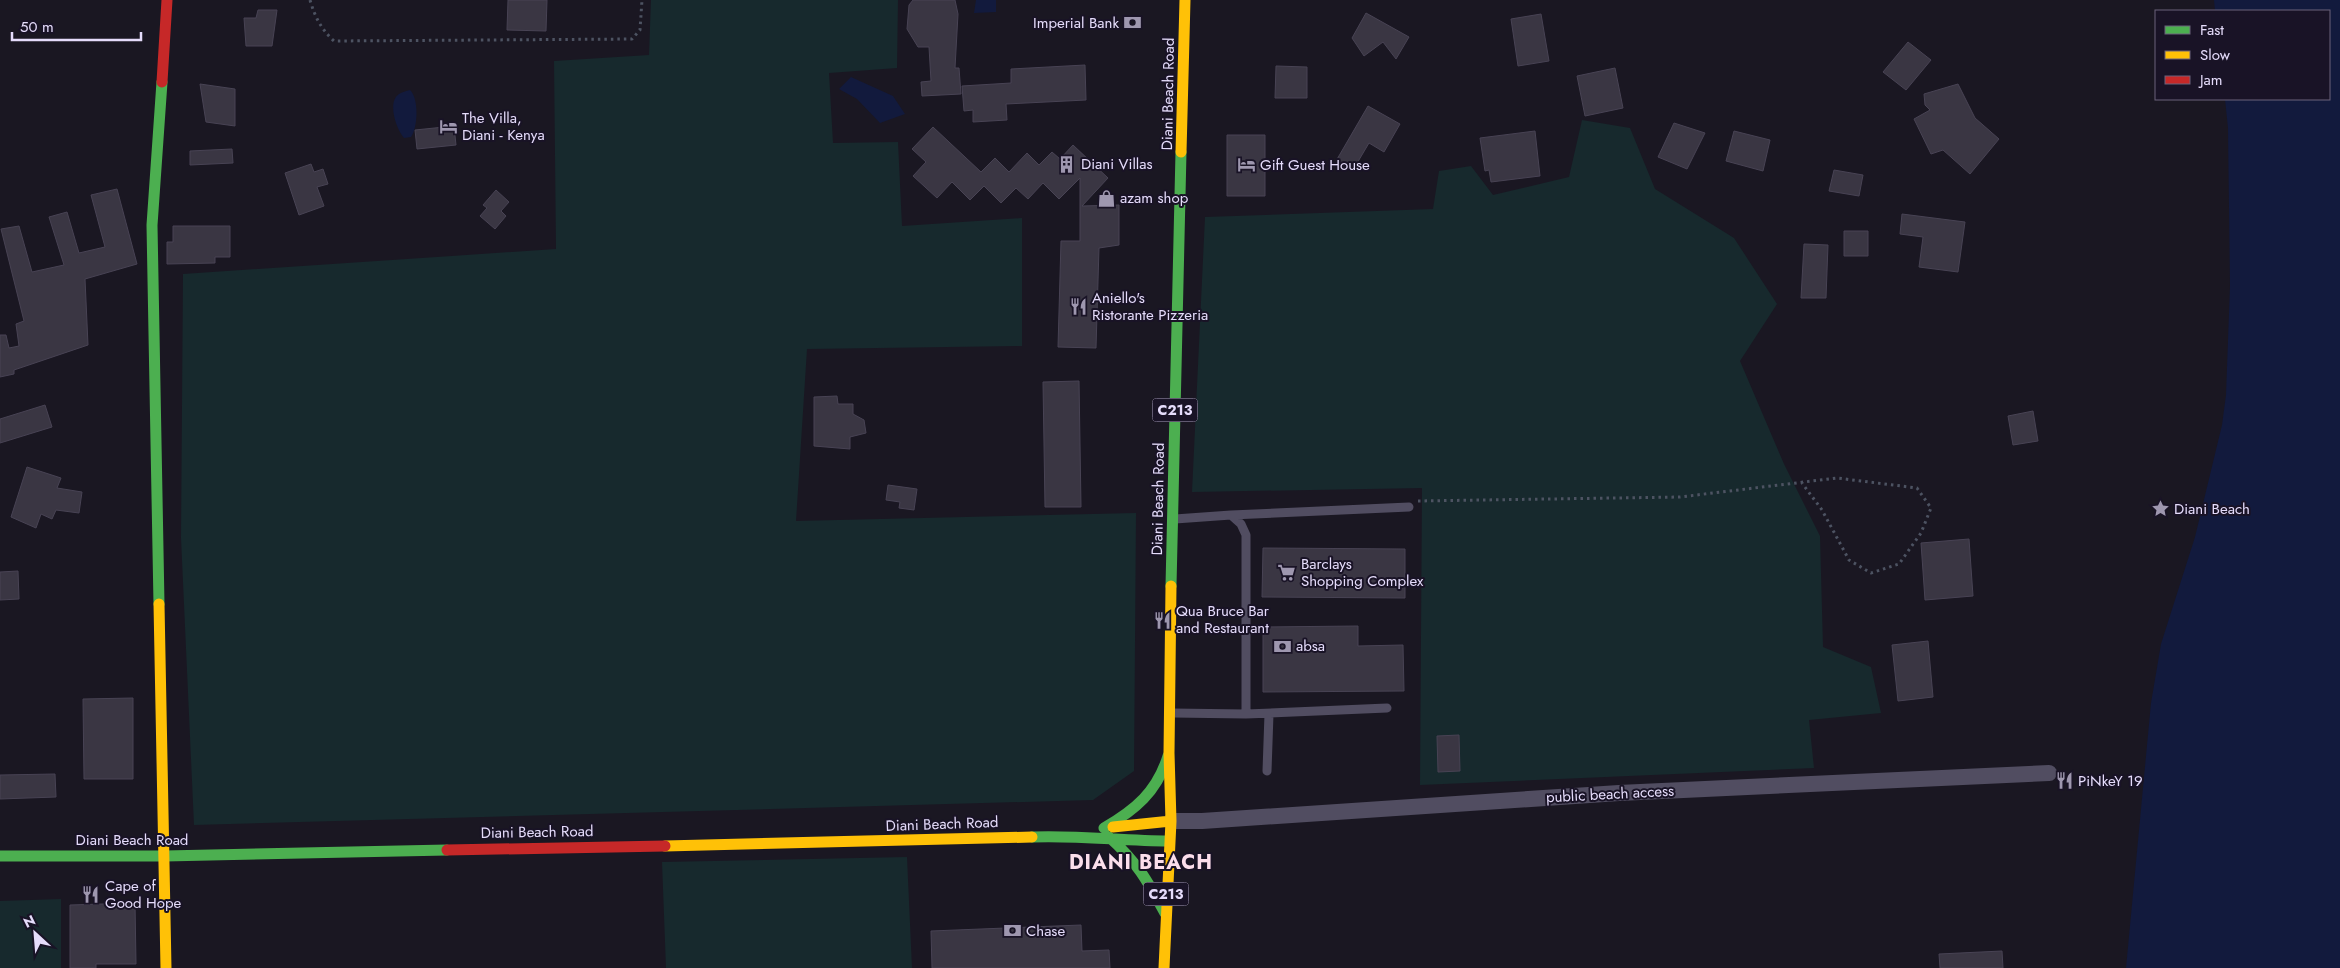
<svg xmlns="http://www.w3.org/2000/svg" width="2340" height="968" font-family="Jost,sans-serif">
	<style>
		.green { fill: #17292d }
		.water { fill: #121a3d }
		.building { fill: #3a3643; stroke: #484354 }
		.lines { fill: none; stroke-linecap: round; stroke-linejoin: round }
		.path { stroke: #4d5362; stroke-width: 3; stroke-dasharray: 2.5 4; stroke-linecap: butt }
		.lane { stroke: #514d61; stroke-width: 9 }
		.street { stroke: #514d61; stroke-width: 16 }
		.fast { stroke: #4caf50; stroke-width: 11 }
		.slow { stroke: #ffc107; stroke-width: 11 }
		.jam { stroke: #c62828; stroke-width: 11 }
		.labels { text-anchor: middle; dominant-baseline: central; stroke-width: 4; stroke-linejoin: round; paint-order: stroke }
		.shield { fill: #191326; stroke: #a8a0bb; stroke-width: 1 }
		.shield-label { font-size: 14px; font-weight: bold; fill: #e5dcfb }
		.poi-label { font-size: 15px; fill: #e5dcfb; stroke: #191326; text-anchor: start }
		.street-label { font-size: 15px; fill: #e5dcfb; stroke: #191326 }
		.district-label { font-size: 20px; font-weight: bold; letter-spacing: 1px; fill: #fbdeeb; stroke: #191326 }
	</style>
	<rect width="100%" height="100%" fill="#1a1722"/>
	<path class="green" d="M 651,0 L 898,0 L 897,68 L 829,73 L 833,143 L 898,142 L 902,226 L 1022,218 L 1022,346 L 807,349 L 796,521 L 1136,513 L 1134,771 L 1093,800 L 194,825 L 181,538 L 183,274 L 556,249 L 554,61 L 649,55 Z
		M 1582,120 L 1630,128 L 1655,189 L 1734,238 L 1777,304 L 1740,361 L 1784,464 L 1820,536 L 1823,647 L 1871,667 L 1881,713 L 1809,720 L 1814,768 L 1420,785 L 1422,488 L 1192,492 L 1205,217 L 1433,209 L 1439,171 L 1471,166 L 1493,195 L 1569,177 Z
		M 907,857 L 912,968 L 666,968 L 662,862 Z
		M 61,899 L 61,968 L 0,968 L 0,901 Z"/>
	<path class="water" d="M 976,0 L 996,0 L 996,12 L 974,13 Z
		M 2214,0 L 2340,0 L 2340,968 L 2126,968 L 2151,703 L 2161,644 L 2195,537 L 2222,425 L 2226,395 L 2230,286 L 2228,128 L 2225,99 L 2329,99 L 2329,11 L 2215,11 Z
		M 851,77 L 893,96 L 905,114 L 880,123 L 857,99 L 839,89 Z
		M 410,90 C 419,98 418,127 411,137 L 404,138 C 396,129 387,102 399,94 C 402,92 406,91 410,90 Z"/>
	<path class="building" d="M 508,0 L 547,0 L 546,31 L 507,30 Z
		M 913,0 L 955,0 L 958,14 L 955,68 L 959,68 L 961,94 L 922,96 L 921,82 L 931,81 L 929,47 L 918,47 L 907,29 L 909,5 Z
		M 258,10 L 277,10 L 272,46 L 246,46 L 244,18 L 256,18 Z
		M 1366,13 L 1409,37 L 1396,59 L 1383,42 L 1364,56 L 1352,38 Z
		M 1541,14 L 1549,61 L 1518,66 L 1511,19 Z
		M 1908,42 L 1931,60 L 1906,90 L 1883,72 Z
		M 1085,65 L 1086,100 L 1006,104 L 1007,120 L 973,122 L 973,110 L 964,111 L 962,86 L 1011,83 L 1011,69 Z
		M 1276,66 L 1307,67 L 1307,98 L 1275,98 Z
		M 1615,68 L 1623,108 L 1585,116 L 1577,76 Z
		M 200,84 L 235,89 L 235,126 L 206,122 Z
		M 1958,84 L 1975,118 L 1999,139 L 1970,174 L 1943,150 L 1931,154 L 1914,119 L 1930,110 L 1925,105 L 1924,94 Z
		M 1368,106 L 1400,124 L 1384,152 L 1369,143 L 1353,170 L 1336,161 Z
		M 1674,123 L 1705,133 L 1687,169 L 1658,157 Z
		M 454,126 L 456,145 L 417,149 L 415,130 Z
		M 933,127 L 981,172 L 995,158 L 1009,172 L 1027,153 L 1039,165 L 1052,152 L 1060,159 L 1073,145 L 1108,178 L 1082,206 L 1119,205 L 1119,245 L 1099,248 L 1096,348 L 1058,347 L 1061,241 L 1080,241 L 1080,178 L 1059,199 L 1043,183 L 1028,199 L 1016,188 L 1001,203 L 984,186 L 970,200 L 952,182 L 937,198 L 913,176 L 926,162 L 912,149 Z
		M 1535,131 L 1540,176 L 1491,182 L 1489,170 L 1485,171 L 1480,138 Z
		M 1734,131 L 1770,140 L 1763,171 L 1726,161 Z
		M 1227,135 L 1265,135 L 1265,196 L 1227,196 Z
		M 232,149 L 233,163 L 190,165 L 190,151 Z
		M 311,164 L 314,172 L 323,169 L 328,184 L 317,187 L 324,206 L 299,215 L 285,173 Z
		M 1834,170 L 1863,175 L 1859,196 L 1829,191 Z
		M 117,189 L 137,264 L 85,279 L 88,345 L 14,370 L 14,374 L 0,377 L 0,335 L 6,335 L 9,348 L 19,346 L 16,324 L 24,321 L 1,229 L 19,226 L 32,272 L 64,265 L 49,217 L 67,212 L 79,253 L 105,247 L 91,195 Z
		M 496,190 L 509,202 L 501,211 L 506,216 L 495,229 L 480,216 L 487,208 L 483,205 Z
		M 1902,214 L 1965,222 L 1958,272 L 1919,267 L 1923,237 L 1900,234 Z
		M 173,226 L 230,226 L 230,257 L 215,257 L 215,263 L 167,264 L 167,242 L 173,242 Z
		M 1844,231 L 1868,231 L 1868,256 L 1844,256 Z
		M 1804,244 L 1828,245 L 1826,298 L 1801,298 Z
		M 1079,381 L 1081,507 L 1045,507 L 1043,382 Z
		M 837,396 L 838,404 L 853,404 L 853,414 L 864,420 L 866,433 L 850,437 L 850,449 L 814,446 L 814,397 Z
		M 45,405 L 52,427 L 0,443 L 0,419 Z
		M 2033,411 L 2038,441 L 2013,445 L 2008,416 Z
		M 27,467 L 61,478 L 57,488 L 82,492 L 79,513 L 56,510 L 52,519 L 41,514 L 36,528 L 11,517 Z
		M 888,485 L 917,489 L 914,510 L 899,508 L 900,502 L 886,500 Z
		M 1969,539 L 1973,596 L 1925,600 L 1921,543 Z
		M 1263,548 L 1405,549 L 1405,598 L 1262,597 Z
		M 18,571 L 19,599 L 0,600 L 0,572 Z
		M 1358,626 L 1358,646 L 1403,645 L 1404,691 L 1263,692 L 1263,627 Z
		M 1928,641 L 1933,697 L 1898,701 L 1892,645 Z
		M 133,698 L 133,779 L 84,779 L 83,699 Z
		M 1459,735 L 1460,771 L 1438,772 L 1437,736 Z
		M 55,774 L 56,797 L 0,799 L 0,775 Z
		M 135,903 L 136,964 L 96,964 L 96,968 L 70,968 L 70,905 Z
		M 1081,925 L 1082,951 L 1109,950 L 1110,968 L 932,968 L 931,931 Z
		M 2002,951 L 2003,968 L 1940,968 L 1939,954 Z"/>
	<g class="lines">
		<path class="path" d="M 310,0 C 315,17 321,29 334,41 L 632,39 L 640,30 L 642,0
			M 1418,501 L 1680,497 L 1837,478 L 1917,488 L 1931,508 L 1921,533 L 1899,564 L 1871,573 L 1849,560 L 1822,510 L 1802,483"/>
		<path class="lane" d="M 1231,515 L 1409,507
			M 1173,713 L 1246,714 L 1246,535 L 1241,524 L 1231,515 L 1175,519
			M 1246,714 L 1387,708
			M 1267,771 L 1269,714"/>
		<path class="street" d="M 1171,821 L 1202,821 L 1619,793 L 2049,773"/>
		<path class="fast" d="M 1171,586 L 1181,152
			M 159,604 L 152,225 L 162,82
			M 1104,828 C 1135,810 1157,792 1168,756
			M 1032,837 C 1078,835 1123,841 1169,841
			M 1109,837 C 1137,862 1147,880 1165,913
			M 0,856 L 165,856 L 447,850"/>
		<path class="slow" d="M 1181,152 L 1185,0
			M 159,604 L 166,968
			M 1113,827 L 1171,821
			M 665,846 L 1032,837
			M 1164,968 L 1171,821 L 1169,753 L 1171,586"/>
		<path class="jam" d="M 162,82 L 167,0
			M 447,850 L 665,846"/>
	</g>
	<defs>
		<symbol id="bank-bare" viewBox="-9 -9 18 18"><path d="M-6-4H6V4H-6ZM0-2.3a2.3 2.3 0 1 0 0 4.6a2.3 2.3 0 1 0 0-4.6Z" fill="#9e97af" stroke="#191326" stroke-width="2.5" paint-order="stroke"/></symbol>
		<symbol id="hotel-bare" viewBox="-9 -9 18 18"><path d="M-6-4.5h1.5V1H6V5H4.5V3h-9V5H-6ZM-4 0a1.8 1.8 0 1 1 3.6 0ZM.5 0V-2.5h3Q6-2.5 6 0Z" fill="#9e97af" stroke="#191326" stroke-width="2.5" paint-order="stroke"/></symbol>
		<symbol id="building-bare" viewBox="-9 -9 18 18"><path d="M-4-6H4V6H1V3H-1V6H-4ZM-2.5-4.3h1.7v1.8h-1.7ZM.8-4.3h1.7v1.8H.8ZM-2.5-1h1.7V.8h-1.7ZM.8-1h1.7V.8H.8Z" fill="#9e97af" stroke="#191326" stroke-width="2.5" paint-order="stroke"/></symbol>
		<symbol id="shop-bare" viewBox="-9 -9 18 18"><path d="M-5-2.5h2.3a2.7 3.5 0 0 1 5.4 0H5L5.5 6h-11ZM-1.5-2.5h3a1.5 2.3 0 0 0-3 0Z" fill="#9e97af" stroke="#191326" stroke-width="2.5" paint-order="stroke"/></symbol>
		<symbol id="restaurant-bare" viewBox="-9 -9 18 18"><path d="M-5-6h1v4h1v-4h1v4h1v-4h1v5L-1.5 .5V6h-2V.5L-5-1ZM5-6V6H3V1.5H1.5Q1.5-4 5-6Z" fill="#9e97af" stroke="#191326" stroke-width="2.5" paint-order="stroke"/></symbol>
		<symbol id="sight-bare" viewBox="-9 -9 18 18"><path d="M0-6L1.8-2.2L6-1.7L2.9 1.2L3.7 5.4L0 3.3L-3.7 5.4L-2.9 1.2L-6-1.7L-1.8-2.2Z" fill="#9e97af" stroke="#191326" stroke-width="2.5" paint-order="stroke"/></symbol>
		<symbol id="supermarket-bare" viewBox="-9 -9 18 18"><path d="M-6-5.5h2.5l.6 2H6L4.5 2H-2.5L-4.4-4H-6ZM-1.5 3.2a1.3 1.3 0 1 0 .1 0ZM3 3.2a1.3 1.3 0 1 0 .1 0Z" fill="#9e97af" stroke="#191326" stroke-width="2.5" paint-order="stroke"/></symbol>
	</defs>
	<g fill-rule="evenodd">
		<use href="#bank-bare" x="1120" y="10" width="25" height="25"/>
		<use href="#hotel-bare" x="436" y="114" width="25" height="25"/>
		<use href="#building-bare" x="1054" y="152" width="25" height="25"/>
		<use href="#hotel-bare" x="1234" y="152" width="25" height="25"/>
		<use href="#shop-bare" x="1094" y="186" width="25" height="25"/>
		<use href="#restaurant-bare" x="1066" y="294" width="25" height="25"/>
		<use href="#sight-bare" x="2148" y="496" width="25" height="25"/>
		<use href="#supermarket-bare" x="1274" y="560" width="25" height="25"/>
		<use href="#restaurant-bare" x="1150" y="608" width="25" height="25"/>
		<use href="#bank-bare" x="1270" y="634" width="25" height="25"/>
		<use href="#restaurant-bare" x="2052" y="768" width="25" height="25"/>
		<use href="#restaurant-bare" x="78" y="882" width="25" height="25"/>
		<use href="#bank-bare" x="1000" y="918" width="25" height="25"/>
	</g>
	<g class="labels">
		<g class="shield">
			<rect x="1152.5" y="398.5" width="45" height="23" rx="4"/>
			<rect x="1143.5" y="882.5" width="45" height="23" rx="4"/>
		</g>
		<g class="shield-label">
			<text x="1175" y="410">C213</text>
			<text x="1166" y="894">C213</text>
		</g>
		<g class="poi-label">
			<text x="1119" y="23" text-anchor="end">Imperial Bank</text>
			<text x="462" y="118">The Villa,<tspan x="462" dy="17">Diani - Kenya</tspan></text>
			<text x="1081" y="164">Diani Villas</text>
			<text x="1260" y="165">Gift Guest House</text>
			<text x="1120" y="198">azam shop</text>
			<text x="1092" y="298">Aniello's<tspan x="1092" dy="17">Ristorante Pizzeria</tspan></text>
			<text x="2174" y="509">Diani Beach</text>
			<text x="1301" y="564">Barclays<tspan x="1301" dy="17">Shopping Complex</tspan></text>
			<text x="1176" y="611">Qua Bruce Bar<tspan x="1176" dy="17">and Restaurant</tspan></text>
			<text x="1296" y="646">absa</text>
			<text x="2078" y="781">PiNkeY 19</text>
			<text x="105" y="886">Cape of<tspan x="105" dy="17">Good Hope</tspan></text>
			<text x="1026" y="931">Chase</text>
		</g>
		<g class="street-label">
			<text transform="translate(1168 94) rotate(-89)">Diani Beach Road</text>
			<text transform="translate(1158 499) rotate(-89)">Diani Beach Road</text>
			<text transform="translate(1610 794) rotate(-3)">public beach access</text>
			<text transform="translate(942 824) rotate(-2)">Diani Beach Road</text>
			<text transform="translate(537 832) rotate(-1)">Diani Beach Road</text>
			<text x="132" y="840">Diani Beach Road</text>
		</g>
		<g class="district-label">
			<text x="1141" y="862">DIANI BEACH</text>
		</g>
	</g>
	<rect x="2155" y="10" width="175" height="90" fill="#191326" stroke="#6b637b"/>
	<rect x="2165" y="26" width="25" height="8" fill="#4caf50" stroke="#6b637b"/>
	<text x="2200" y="35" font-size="15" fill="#e5dcfb">Fast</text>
	<rect x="2165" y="51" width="25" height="8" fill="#ffc107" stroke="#6b637b"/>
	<text x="2200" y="60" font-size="15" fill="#e5dcfb">Slow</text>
	<rect x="2165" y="76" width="25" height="8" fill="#c62828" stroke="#6b637b"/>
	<text x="2200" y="85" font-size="15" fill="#e5dcfb">Jam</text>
	<g transform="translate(35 933) rotate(334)" stroke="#191326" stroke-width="4" paint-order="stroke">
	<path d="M0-4L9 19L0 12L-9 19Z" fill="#e5dcfb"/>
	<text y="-8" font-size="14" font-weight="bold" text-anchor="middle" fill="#e5dcfb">N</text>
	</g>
	<path d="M12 32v8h129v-8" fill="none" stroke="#e5dcfb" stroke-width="2.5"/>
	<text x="20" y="32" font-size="15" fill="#e5dcfb" stroke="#191326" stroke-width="4" paint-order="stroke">50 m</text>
</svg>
